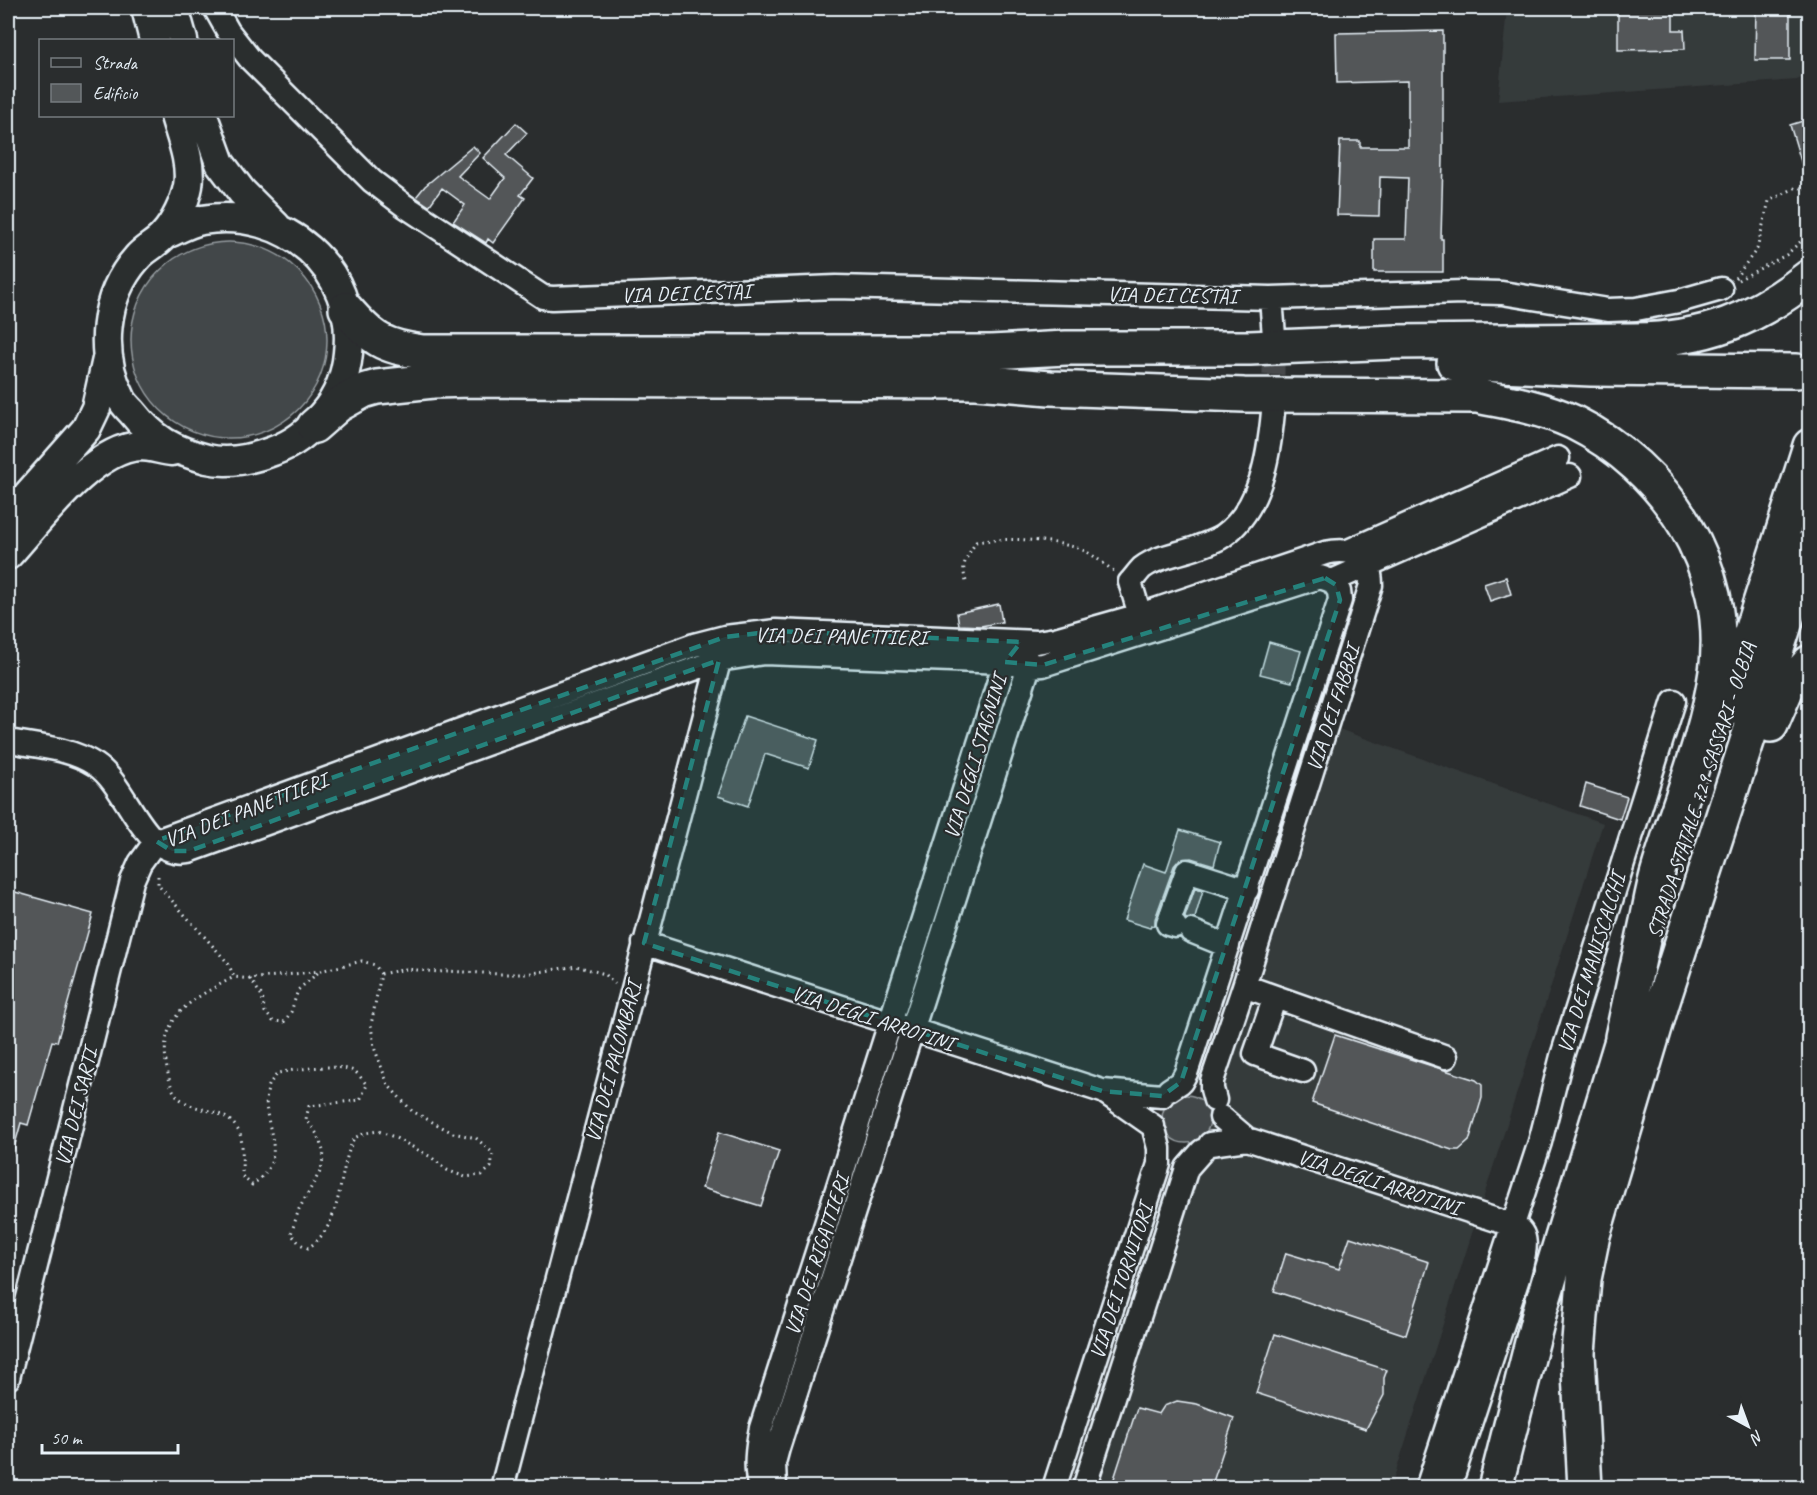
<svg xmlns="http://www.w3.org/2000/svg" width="1817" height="1495" font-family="Caveat,sans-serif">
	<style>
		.built { fill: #363a3b }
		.green { fill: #424648; stroke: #959ca0; stroke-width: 1.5 }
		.building { fill: #535759; stroke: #e8f1f8; stroke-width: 1.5 }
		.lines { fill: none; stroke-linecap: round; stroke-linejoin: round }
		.minor-tunnel { stroke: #464a4c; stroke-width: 22; stroke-dasharray: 22 11; stroke-linecap: butt }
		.minor-casing { stroke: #e8f1f8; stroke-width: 27 }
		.major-casing { stroke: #e8f1f8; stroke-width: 33 }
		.highway-casing { stroke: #e8f1f8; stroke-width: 38 }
		.path { stroke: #e8f1f8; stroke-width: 3; stroke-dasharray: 1.5 4.5; stroke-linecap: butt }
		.minor { stroke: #2a2d2e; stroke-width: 22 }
		.major { stroke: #2a2d2e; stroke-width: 28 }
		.highway { stroke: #2a2d2e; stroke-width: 33 }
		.marked { fill: #25827c; fill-opacity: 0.2; stroke: #25827c; stroke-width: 4.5; stroke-dasharray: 12 8; stroke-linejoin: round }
		.labels { text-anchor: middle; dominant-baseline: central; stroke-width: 4.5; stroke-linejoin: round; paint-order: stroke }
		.street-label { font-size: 21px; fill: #e8f1f8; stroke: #2a2d2e }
	</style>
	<rect width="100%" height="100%" fill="#2a2d2e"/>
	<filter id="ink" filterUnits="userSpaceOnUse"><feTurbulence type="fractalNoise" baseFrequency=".0167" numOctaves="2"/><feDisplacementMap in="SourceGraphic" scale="12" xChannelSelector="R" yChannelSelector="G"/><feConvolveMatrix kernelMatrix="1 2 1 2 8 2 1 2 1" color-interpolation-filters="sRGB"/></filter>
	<g filter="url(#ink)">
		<path class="built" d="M 1507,8 L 1809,8 L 1809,74 L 1797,80 L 1498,101 Z
			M 1333,727 L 1603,823 L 1391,1487 L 1091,1488 Z"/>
		<path class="green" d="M131 340a98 98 0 1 1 196 0a98 98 0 1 1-196 0Z
			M1162 1119a24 24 0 1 1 48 0a24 24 0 1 1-48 0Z"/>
		<path class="building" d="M 1618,8 L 1673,8 L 1673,30 L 1684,30 L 1685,49 L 1618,50 Z
			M 1756,8 L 1790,8 L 1790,60 L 1755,60 Z
			M 1443,31 L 1443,159 L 1441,239 L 1443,239 L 1443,272 L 1374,272 L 1374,239 L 1406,239 L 1408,178 L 1380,177 L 1379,216 L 1337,215 L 1340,141 L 1360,141 L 1360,147 L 1408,147 L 1408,81 L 1337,83 L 1336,33 Z
			M 1809,119 L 1809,178 L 1806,178 L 1790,125 Z
			M 516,123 L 527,133 L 506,155 L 533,178 L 520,195 L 525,198 L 493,243 L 488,239 L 486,243 L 453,222 L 465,205 L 442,188 L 429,206 L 416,197 L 425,186 L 473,146 L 480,153 L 458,176 L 490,199 L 505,178 L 483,158 Z
			M 1506,577 L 1511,594 L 1490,601 L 1484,584 Z
			M 999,604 L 1002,622 L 981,626 L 959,625 L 957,613 Z
			M 1269,642 L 1301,651 L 1292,682 L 1260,674 Z
			M 745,716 L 818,740 L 809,768 L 765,754 L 748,806 L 718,796 Z
			M 1586,784 L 1627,797 L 1620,819 L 1580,806 Z
			M 1180,830 L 1220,842 L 1214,865 L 1191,858 L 1179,860 L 1174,866 L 1155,919 L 1155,926 L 1151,925 L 1150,928 L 1124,920 L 1143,864 L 1166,872 Z
			M 1195,888 L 1203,890 L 1195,918 L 1186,919 L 1185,917 Z
			M 8,890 L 93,914 L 57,1042 L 52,1041 L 28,1125 L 21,1123 L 12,1155 L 8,1154 Z
			M 1335,1035 L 1476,1080 L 1482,1085 L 1482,1098 L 1469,1141 L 1459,1150 L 1452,1150 L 1312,1103 Z
			M 719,1132 L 779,1151 L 761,1206 L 702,1188 Z
			M 1350,1237 L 1429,1262 L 1406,1335 L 1274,1291 L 1286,1253 L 1339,1269 Z
			M 1275,1334 L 1387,1370 L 1384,1378 L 1384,1395 L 1366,1429 L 1256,1393 Z
			M 1177,1401 L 1197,1404 L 1234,1418 L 1211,1488 L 1111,1488 L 1137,1408 L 1159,1414 L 1164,1406 Z"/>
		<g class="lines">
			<path class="minor-tunnel" d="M 1273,408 L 1274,336"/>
			<defs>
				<path id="minor" d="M 215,8 L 228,31 L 250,59 L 372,181 L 405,206 L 543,297 L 552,298 L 836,287 L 1271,298 L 1463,292 L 1502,293 L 1608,310 L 1636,309 L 1679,301 L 1721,289
					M 1271,298 L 1274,336
					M 1348,551 L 1558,458
					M 1332,581 L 1570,476
					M 1140,615 L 1130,582 C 1134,578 1138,572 1142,568 C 1158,556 1180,554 1198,547 C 1206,544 1216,541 1223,536 C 1261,509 1269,455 1273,412
					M 8,741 C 37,746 70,748 96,765 C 130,788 142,859 189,851 L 719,660 L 764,653 L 1005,662 L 1029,666 L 1043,665 L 1320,577 L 1332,581
					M 156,841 L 694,645 L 725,637 L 776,631 L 1037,642 L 1055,639 L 1140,615 L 1325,553 C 1352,547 1371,555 1371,585 L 1244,986 L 1212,1081 L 1212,1089 L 1215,1100
					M 1175,926 L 1168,924 L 1187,871 L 1247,890
					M 1191,931 L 1228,946
					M 644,943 L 1102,1091 L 1162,1096
					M 1244,986 L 1446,1057
					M 1275,997 L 1255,1054 L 1303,1071
					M 1169,1090 L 1181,1082 L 1186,1073 L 1340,600 L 1339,591 L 1332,581
					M 1103,1091 L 1153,1126
					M 1221,1117 L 1247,1139 L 1512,1225 C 1534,1234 1522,1260 1518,1278 L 1449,1488
					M 1210,1144 L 1247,1139
					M 8,1378 L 132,881 L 140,863 L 156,841
					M 502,1488 L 722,650
					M 760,1488 C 754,1468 757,1447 761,1428 L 1005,662 L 1014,650
					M 775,1488 L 774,1463 L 778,1448 L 1029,666 L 1024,652
					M 1054,1488 L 1159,1164 L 1159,1148 L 1155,1133
					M 1084,1488 L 1187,1168 L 1202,1151
					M 1427,1488 L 1540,1142 L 1562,1056 L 1674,701"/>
				<path id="major" d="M 146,8 L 154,40
					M 174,8 L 183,40
					M 203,116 L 220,163 L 242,192 L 276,226
					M 164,235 C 176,230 190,222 202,220 C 284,206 358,268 348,353 C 346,375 338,397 323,414 C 310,431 293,444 273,451 C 252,459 229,464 207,459 C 173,450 154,440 132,412 C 128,408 123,403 121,398 C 98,354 103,296 137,258 C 144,249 157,244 164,235 C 175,223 185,202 188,186 C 192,163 181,137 175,116
					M 8,517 L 86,429 L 96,408 L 107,359
					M 8,555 C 39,521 92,448 140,446 C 150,446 162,450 172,451"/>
				<path id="highway" d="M 346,309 C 372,339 383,347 423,352 L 991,352 L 1066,348 L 1250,348 L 1396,342 L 1634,340 C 1704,339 1755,320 1810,276
					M 1454,363 L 1591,369 L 1797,371
					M 314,426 L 338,405 L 363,391 L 377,387 L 433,381 L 472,380 L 976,382 L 1050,388 L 1244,395 L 1477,396 C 1509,402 1543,408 1573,422 C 1666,468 1731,567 1716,672 C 1706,740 1678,804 1659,868 C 1653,887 1650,907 1646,926 C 1638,963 1630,1000 1622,1037
					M 1726,710 L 1810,446
					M 1771,725 L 1787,688 L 1810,662
					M 1495,1488 L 1541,1307 L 1629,1017
					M 1585,1488 L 1578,1353 L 1584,1279 L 1593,1235 L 1662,1004 L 1810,547"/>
			</defs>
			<use href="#minor" class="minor-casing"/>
			<use href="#major" class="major-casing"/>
			<use href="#highway" class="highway-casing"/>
			<path class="path" d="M 1735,278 L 1757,249 L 1769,201 L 1797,187 L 1810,190
				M 1738,280 L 1786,255 L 1810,233
				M 966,581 C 960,564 967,557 976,542 C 1004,537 1061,539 1087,552 C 1096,557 1105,565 1114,571
				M 158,876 L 158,885 L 228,963 L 234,977 C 193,999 157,1014 167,1069 C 170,1082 171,1093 183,1101 C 201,1113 225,1108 238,1130 C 244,1138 242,1164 242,1176 L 252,1185 C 295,1154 258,1125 268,1089 C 269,1083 274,1078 278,1073 C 297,1069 336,1063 354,1071 C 359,1074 363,1081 367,1085 L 360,1100 L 309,1106 L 306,1119 L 317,1134 L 324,1153 L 321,1170 L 299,1209 L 291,1234 L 300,1244 L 308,1248 C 345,1223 336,1175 354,1138 L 365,1133 L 378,1131 L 394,1137 L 431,1157 L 447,1170 L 465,1177 L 482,1175 L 491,1167 L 493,1153 L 476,1138 L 453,1133 L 412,1111 L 388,1085 L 374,1047 L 371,1025 L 381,974 L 375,965 L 362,961 L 320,971 L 250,979 L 234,977
				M 381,974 L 406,969 L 439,972 L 447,971 L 500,974 L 526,974 L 576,966 L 605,974 L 615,984
				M 250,979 L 262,996 L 265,1012 L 273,1021 L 284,1022 L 291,1012 L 298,990 L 320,971"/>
			<use href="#minor" class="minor"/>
			<use href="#major" class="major"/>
			<use href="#highway" class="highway"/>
		</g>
	</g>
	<path class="marked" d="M 1325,578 L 1336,585 L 1340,600 L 1181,1082 L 1162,1096 L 1102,1091 L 644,943 L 719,660 L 189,851 L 172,851 L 156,841 L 725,637 L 776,631 L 1021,642 L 1005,662 L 1043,665 Z"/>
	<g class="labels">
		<g class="street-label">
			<text transform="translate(686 293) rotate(-2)">VIA DEI CESTAI</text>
			<text transform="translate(1172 295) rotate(1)">VIA DEI CESTAI</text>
			<text transform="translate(841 636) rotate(1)">VIA DEI PANETTIERI</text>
			<text transform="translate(1333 708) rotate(-72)">VIA DEI FABBRI</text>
			<text transform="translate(975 757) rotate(-73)">VIA DEGLI STAGNINI</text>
			<text transform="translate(1701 790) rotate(-72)">STRADA STATALE 729 SASSARI - OLBIA</text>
			<text transform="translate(246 810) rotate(-21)">VIA DEI PANETTIERI</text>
			<text transform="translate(1591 963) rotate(-73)">VIA DEI MANISCALCHI</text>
			<text transform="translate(873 1018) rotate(18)">VIA DEGLI ARROTINI</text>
			<text transform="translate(613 1062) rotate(-75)">VIA DEI PALOMBARI</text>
			<text transform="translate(76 1107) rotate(-76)">VIA DEI SARTI</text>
			<text transform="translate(1379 1182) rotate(18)">VIA DEGLI ARROTINI</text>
			<text transform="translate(817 1255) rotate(-72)">VIA DEI RIGATTIERI</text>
			<text transform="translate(1121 1281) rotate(-72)">VIA DEI TORNITORI</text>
		</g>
	</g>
	<rect width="1817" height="1495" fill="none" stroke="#2a2d2e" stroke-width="30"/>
	<rect x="15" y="15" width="1787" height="1465" fill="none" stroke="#e8f1f8" stroke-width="2" filter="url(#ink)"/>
	<rect x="39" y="39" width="195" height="78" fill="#2a2d2e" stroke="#767b7f" stroke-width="1.5"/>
	<rect x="51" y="58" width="30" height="9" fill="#2a2d2e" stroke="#767b7f" stroke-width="1.5"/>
	<text x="93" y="69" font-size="18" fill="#e8f1f8">Strada</text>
	<rect x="51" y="84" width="30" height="18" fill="#535759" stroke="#767b7f" stroke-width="1.5"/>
	<text x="93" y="99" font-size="18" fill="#e8f1f8">Edificio</text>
	<g transform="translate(1748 1426) rotate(139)" stroke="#2a2d2e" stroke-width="4.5" paint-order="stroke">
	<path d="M0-4.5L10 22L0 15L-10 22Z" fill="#e8f1f8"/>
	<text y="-9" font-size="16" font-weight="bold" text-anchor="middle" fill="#e8f1f8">N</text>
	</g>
	<path d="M42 1444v9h136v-9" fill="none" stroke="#e8f1f8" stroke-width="3"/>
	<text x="51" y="1444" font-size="18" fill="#e8f1f8" stroke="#2a2d2e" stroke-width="4.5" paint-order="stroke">50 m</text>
</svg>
